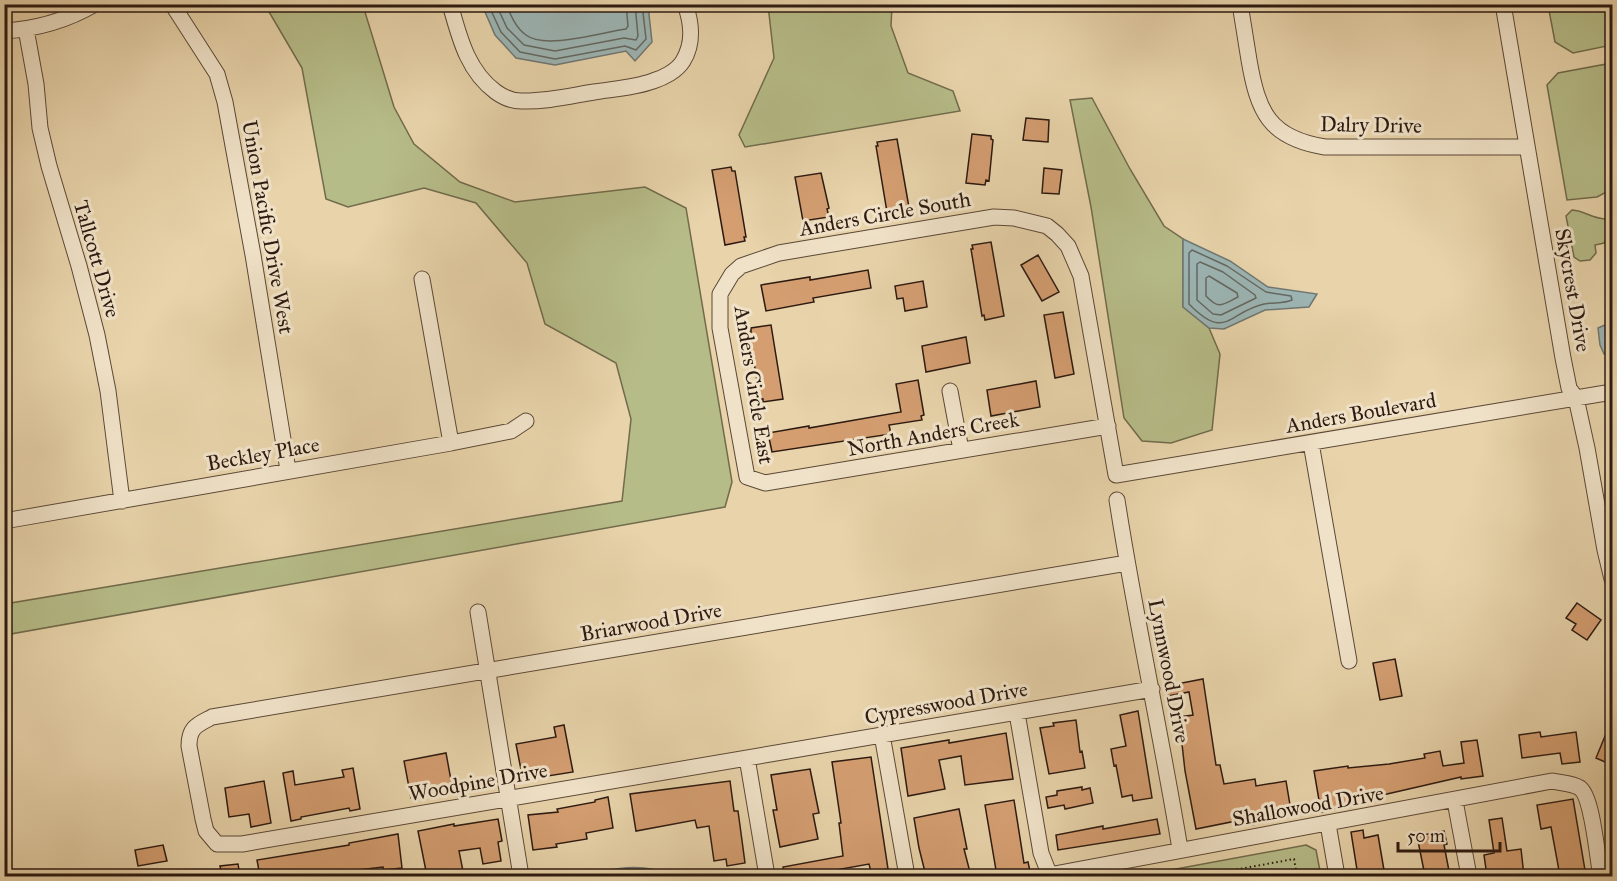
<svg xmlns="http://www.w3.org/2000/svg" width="1617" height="881" font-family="'IM FELL Great Primer',serif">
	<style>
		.green { fill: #b6bc88; stroke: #716b4c; stroke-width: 1.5 }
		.water { fill: #9cb5b4; stroke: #6f7773; stroke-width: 1.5 }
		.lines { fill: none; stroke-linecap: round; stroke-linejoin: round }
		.shore { stroke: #646862; stroke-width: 1.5 }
		.stream { stroke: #6f7773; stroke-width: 4 }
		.building { fill: #d49e71; stroke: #2c1a11; stroke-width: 1.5 }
		.minor-casing { stroke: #5b4837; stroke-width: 17 }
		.path { stroke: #2c1a11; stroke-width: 2; stroke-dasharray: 1.5 3; stroke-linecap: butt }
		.minor { stroke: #f0e2c8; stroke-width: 15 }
		.labels { text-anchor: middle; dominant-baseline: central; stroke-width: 6; stroke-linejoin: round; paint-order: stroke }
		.street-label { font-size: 21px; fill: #2c1a11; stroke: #f0e2c8 }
	</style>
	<rect width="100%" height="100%" fill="#e8d3aa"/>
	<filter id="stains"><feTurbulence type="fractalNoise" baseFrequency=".00333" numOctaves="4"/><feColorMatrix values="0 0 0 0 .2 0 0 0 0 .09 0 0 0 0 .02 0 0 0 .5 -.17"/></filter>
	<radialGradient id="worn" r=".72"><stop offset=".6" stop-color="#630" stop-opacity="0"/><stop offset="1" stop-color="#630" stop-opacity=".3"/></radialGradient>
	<path class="green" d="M 265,5 L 359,5 L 365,12 L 394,107 L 414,144 L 460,182 L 515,202 L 645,187 L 686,208 L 732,482 L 725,507 L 5,635 L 5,604 L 622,501 L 631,419 L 616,363 L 545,324 L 527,263 L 476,203 L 424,188 L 348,207 L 326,199 L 302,68 Z
		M 768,5 L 892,5 L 891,26 L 908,73 L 953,91 L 960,111 L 745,147 L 739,135 L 774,58 Z
		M 1548,5 L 1612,5 L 1612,45 L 1573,53 L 1555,42 Z
		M 1612,63 L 1612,189 L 1597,197 L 1567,200 L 1547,85 L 1558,73 Z
		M 1092,98 L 1130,169 L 1164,226 L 1183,239 L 1183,307 L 1209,328 L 1220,354 L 1212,430 L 1171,443 L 1142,441 L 1124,418 L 1091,207 L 1070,100 Z
		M 1572,210 C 1586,211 1592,219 1607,219 L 1612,227 L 1604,243 L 1595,245 L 1596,253 L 1590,260 L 1580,261 L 1574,257 L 1566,216 Z
		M 1306,845 L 1316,850 L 1321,876 L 1138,876 Z"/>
	<path class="water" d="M 482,5 L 648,5 L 652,42 L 635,61 L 626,51 L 555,65 L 516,58 L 495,35 Z
		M 1183,239 L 1230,261 L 1268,287 L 1317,294 L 1309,307 L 1265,310 L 1224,329 L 1209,328 L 1183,307 Z
		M 1612,318 L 1612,349 L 1604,354 L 1600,345 L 1598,328 L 1612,322 Z"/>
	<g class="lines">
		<path class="shore" d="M 488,4 L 501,32 L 520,52 L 555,59 L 625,46 L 636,50 L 646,39 L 642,4
			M 496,4 L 507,28 L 524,45 L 555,51 L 624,38 L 636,40 L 638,36 L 635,4
			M 506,4 C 511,16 516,28 526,35 C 545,50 603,32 626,29 L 628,26 L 626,4
			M 1192,250 L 1227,266 L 1266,292 L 1291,296 L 1292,300 C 1284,304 1274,302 1264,304 C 1228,312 1226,342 1189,304 L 1189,253 Z
			M 1200,262 L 1223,272 L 1255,295 L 1256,298 L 1221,315 L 1213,314 L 1197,300 L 1197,264 Z
			M 1209,276 L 1237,293 L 1238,297 C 1222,305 1219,310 1206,296 L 1206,278 Z"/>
		<path class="stream" d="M 580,876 C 609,872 640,862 668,876"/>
	</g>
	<path class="building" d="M 1026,118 L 1049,120 L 1048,142 L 1023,140 Z
		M 972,134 L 991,136 L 991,139 L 993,140 L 989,181 L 986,180 L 985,185 L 966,183 Z
		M 897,139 L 910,213 L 890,217 L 890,212 L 887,212 L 876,146 L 878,146 L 877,142 Z
		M 731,167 L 732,171 L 735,171 L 746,237 L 744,237 L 745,241 L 725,245 L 712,170 Z
		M 1044,168 L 1062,170 L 1059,194 L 1042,193 Z
		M 821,173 L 829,208 L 827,209 L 829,217 L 803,221 L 795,177 Z
		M 991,242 L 1004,316 L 985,320 L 984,315 L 982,316 L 971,249 L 973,249 L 972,245 Z
		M 1038,255 L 1059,292 L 1042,301 L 1021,265 Z
		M 868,270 L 871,288 L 813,298 L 814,302 L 766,311 L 761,285 L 810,277 L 810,280 Z
		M 923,281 L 927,307 L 905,311 L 903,298 L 897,299 L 895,286 Z
		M 1063,312 L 1074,374 L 1055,378 L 1044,315 Z
		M 771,325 L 783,399 L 763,402 L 763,399 L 760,399 L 749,332 L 751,332 L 751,328 Z
		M 966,337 L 970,363 L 926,372 L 922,346 Z
		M 918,380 L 924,415 L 921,416 L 922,420 L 889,425 L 891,434 L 772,452 L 768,433 L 809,426 L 809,428 L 901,412 L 896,384 Z
		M 1036,381 L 1040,407 L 991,416 L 987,390 Z
		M 1577,603 L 1601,620 L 1587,640 L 1572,630 L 1576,624 L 1566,618 Z
		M 1395,659 L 1402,696 L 1380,700 L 1373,663 Z
		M 1203,679 L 1216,765 L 1220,765 L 1224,784 L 1255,779 L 1256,786 L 1286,781 L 1291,811 L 1261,816 L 1262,823 L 1252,825 L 1251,818 L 1196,829 L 1185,771 L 1179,717 L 1193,715 L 1189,692 L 1168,696 L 1166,686 Z
		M 1138,711 L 1152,798 L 1133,801 L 1132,795 L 1122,797 L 1116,765 L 1114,766 L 1111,749 L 1126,746 L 1120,715 Z
		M 1612,719 L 1612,765 L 1596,758 Z
		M 1076,720 L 1080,752 L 1082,751 L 1085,768 L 1049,774 L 1040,728 L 1054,726 L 1053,723 Z
		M 564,725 L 573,772 L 523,780 L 516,744 L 556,737 L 554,727 Z
		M 1540,732 L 1541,737 L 1576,732 L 1580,762 L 1562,764 L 1560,753 L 1522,758 L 1519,735 Z
		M 1006,733 L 1013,779 L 965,785 L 961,756 L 939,760 L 945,789 L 908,796 L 901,748 L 949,740 L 949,743 Z
		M 1477,740 L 1483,776 L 1461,779 L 1461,777 L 1387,794 L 1352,798 L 1353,805 L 1331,809 L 1331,811 L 1321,812 L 1314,771 L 1348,766 L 1348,768 L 1389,764 L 1425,758 L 1424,754 L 1440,751 L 1443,766 L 1464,763 L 1461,742 Z
		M 446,753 L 453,791 L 411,798 L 404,761 Z
		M 871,757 L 888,869 L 871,872 L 869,864 L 802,876 L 785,876 L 783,867 L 843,856 L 839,823 L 841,823 L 832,762 Z
		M 353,768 L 360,809 L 350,811 L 349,808 L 301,817 L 301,819 L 291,821 L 283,773 L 293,771 L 295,785 L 344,777 L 342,770 Z
		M 810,769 L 819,813 L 813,814 L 818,839 L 780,847 L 773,810 L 777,810 L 771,775 Z
		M 264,781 L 271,823 L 251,827 L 249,814 L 229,817 L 225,788 Z
		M 730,781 L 734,811 L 738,811 L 745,863 L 727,866 L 726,859 L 714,861 L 709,826 L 697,828 L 695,820 L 636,831 L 630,794 Z
		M 1082,787 L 1082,790 L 1090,788 L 1093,803 L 1065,809 L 1064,805 L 1048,808 L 1046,797 L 1057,795 L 1057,791 Z
		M 608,797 L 613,828 L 586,833 L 587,839 L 556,844 L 557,847 L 533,850 L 528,815 L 558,812 L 557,809 L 595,802 L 595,800 Z
		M 1573,799 L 1586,876 L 1560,876 L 1551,827 L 1541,829 L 1537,805 Z
		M 1014,800 L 1024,863 L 1028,862 L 1031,876 L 997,876 L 985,805 Z
		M 959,809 L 967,849 L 964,849 L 971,876 L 926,876 L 919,848 L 914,818 Z
		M 1502,818 L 1507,851 L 1521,849 L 1524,876 L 1487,876 L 1484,855 L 1494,853 L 1489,820 Z
		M 498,819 L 502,841 L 498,842 L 501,861 L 483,864 L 480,848 L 459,851 L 463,871 L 427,876 L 418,831 L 454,824 L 454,826 Z
		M 1157,819 L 1160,834 L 1058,850 L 1056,835 L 1103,826 L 1103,829 Z
		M 1363,830 L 1364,838 L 1378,835 L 1385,876 L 1358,876 L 1351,832 Z
		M 1444,831 L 1447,844 L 1444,845 L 1450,876 L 1425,876 L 1417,836 Z
		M 398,834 L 402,868 L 384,870 L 383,867 L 341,872 L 342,876 L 260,876 L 257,860 L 349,845 L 349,843 Z
		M 163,845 L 167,861 L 138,866 L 135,850 Z
		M 238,864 L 240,876 L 222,876 L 220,866 Z"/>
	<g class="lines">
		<defs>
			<path id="minor" d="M 172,4 L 217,74 L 225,102 L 253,255 L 288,470
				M 450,4 C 459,36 467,71 496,92 C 503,97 512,101 521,101 C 545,102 570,96 594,92 C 613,89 634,88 653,81 C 663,78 677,71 683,61 C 694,43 692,24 685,4
				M 1240,4 C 1243,23 1246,42 1249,60 C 1258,112 1269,138 1325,147 L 1527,147
				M 1503,4 L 1563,358 L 1569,388 L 1576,398 L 1587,448 L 1605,550 L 1612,579
				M 26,29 L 36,84 L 40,128 L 49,166 L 79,266 L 97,335 L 108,391 L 122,501
				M 4,31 C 38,29 66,21 95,4
				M 422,279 L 451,443
				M 950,391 L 961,450
				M 1108,426 L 765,483 L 747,477 L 720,328 L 720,294 L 732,274 L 741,266 L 779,253 L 994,217 L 1014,218 L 1047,226 L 1057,234 L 1068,246 L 1081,276 L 1116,475 L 1612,392
				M 1311,443 L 1349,661
				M 1117,500 C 1135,617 1161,733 1180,849
				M 4,521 L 451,443 L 511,431 L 526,421
				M 1127,563 L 212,717 C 197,725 189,727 189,746 L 203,819 L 206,831 L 217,844 L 242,844 L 1152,689
				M 478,612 L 521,876
				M 1017,713 L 1041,853 L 1050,876
				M 882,735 L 907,876
				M 747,758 L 767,876
				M 1455,801 L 1469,876
				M 1328,824 L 1337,876
				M 1049,875 L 1552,781 C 1560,783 1572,783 1580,788 C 1593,798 1597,858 1601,876"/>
		</defs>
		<use href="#minor" class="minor-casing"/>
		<path class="path" d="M 1201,876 L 1294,859 L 1297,876"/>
		<use href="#minor" class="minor"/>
	</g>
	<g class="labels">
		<g class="street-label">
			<text transform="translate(1371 125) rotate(1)">Dalry Drive</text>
			<text transform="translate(885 214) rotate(-10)">Anders Circle South</text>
			<text transform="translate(268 227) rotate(80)">Union Pacific Drive West</text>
			<text transform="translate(97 259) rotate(74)">Tallcott Drive</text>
			<text transform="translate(1573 290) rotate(80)">Skycrest Drive</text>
			<text transform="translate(754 385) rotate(81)">Anders Circle East</text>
			<text transform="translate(1361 413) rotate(-10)">Anders Boulevard</text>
			<text transform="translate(933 434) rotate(-10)">North Anders Creek</text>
			<text transform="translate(263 454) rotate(-10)">Beckley Place</text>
			<text transform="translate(651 622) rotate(-10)">Briarwood Drive</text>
			<text transform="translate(1169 671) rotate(79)">Lynnwood Drive</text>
			<text transform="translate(946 703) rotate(-10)">Cypresswood Drive</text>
			<text transform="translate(478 782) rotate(-10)">Woodpine Drive</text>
			<text transform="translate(1308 806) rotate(-10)">Shallowood Drive</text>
		</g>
	</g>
	<rect width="1617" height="881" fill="none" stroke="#e8d3aa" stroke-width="24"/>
	<rect x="6" y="6" width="1605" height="869" fill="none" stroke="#2c1a11" stroke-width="3"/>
	<rect x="12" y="12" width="1593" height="857" fill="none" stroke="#2c1a11" stroke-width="1.5"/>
	<path d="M1398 842v9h102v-9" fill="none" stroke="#2c1a11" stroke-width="3"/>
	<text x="1407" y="842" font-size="18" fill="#2c1a11" stroke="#f0e2c8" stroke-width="4.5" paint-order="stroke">50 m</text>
	<rect width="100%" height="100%" filter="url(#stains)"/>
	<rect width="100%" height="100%" fill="url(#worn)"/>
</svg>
